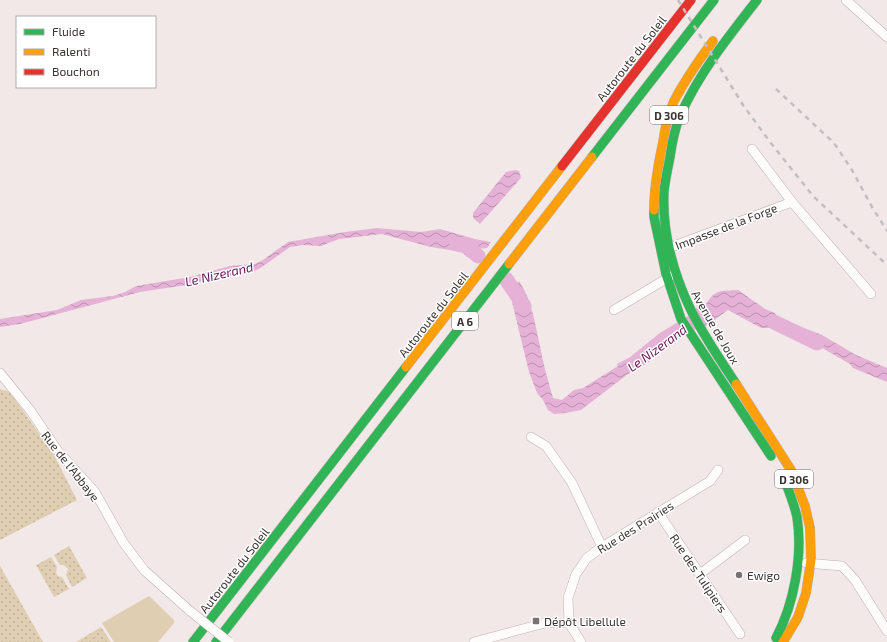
<svg xmlns="http://www.w3.org/2000/svg" width="887" height="642" font-family="'Exo 2',sans-serif">
	<style>
		.grass { fill: url(#grass-dots) }
		.green { fill: #dfceb2 }
		.water { fill: url(#water-waves) }
		.lines { fill: none; stroke-linecap: round; stroke-linejoin: round }
		.river { stroke: #e5b1d6; stroke-width: 15 }
		.street-casing { stroke: #bbb3b2; stroke-width: 10 }
		.fast-casing { stroke: #bbb3b2; stroke-width: 10 }
		.slow-casing { stroke: #bbb3b2; stroke-width: 10 }
		.jam-casing { stroke: #bbb3b2; stroke-width: 10 }
		.street { stroke: #fdfcfb; stroke-width: 9 }
		.fast { stroke: #30b455; stroke-width: 9 }
		.slow { stroke: #ff9f0a; stroke-width: 9 }
		.jam { stroke: #e5322d; stroke-width: 9 }
		.rail { stroke: #c2bfbf; stroke-width: 2.5; stroke-dasharray: 5 5; stroke-linecap: butt }
		.street-bridge-casing { stroke: #bbb3b2; stroke-width: 10; stroke-linecap: butt }
		.street-bridge { stroke: #fdfcfb; stroke-width: 9 }
		.poi-dot { fill: #7a7271; stroke: #fff; stroke-width: 1.5 }
		.labels { text-anchor: middle; dominant-baseline: central; stroke-width: 3; stroke-linejoin: round; paint-order: stroke }
		.shield { fill: #fff; stroke: #75706f; stroke-width: 1 }
		.shield-label { font-size: 11px; font-weight: bold; fill: #3a3331 }
		.street-label { font-size: 12px; fill: #3a3331; stroke: #fff }
		.poi-label { font-size: 12px; fill: #3a3331; stroke: #fff; text-anchor: start }
		.water-label { font-size: 13px; font-style: italic; fill: #651358; stroke: #fff }
	</style>
	<defs>
		<pattern id="grass-dots" width="8" height="8" patternUnits="userSpaceOnUse"><rect width="8" height="8" fill="#dfceb2"/><path d="M2 2h.1M6 6h.1" fill="none" stroke="#c0b19a" stroke-width="1.8" stroke-linecap="round"/></pattern>
		<pattern id="water-waves" width="16" height="10" patternUnits="userSpaceOnUse"><rect width="16" height="10" fill="#e5b1d6"/><path d="M0 5q4-4 8 0t8 0" fill="none" stroke="#bb91ae"/></pattern>
	</defs>
	<rect width="100%" height="100%" fill="#f2e8e7"/>
	<path class="grass" d="M 0,389 L 10,392 L 54,455 L 77,500 L 0,540 Z
		M 69,546 L 87,578 L 72,587 L 66,575 L 68,569 L 64,565 L 60,565 L 54,555 Z
		M 51,557 L 57,567 L 56,573 L 58,576 L 62,577 L 69,589 L 54,597 L 36,565 Z
		M 0,566 L 43,642 L 0,642 Z
		M 101,627 L 111,642 L 76,642 Z"/>
	<path class="green" d="M 149,596 L 174,620 L 174,623 L 158,642 L 114,642 L 102,623 Z"/>
	<path class="water" d="M 515,170 L 519,171 L 521,178 L 480,224 L 473,218 L 473,213 L 506,172 Z
		M 377,228 L 421,232 L 440,229 L 475,239 L 491,242 L 487,248 L 477,249 L 473,256 L 467,257 L 462,252 L 431,247 L 382,234 L 339,239 L 321,246 L 302,245 L 290,247 L 259,269 L 242,275 L 219,277 L 193,284 L 140,292 L 20,324 L 0,327 L 0,319 L 57,310 L 81,300 L 113,296 L 125,292 L 136,286 L 190,277 L 230,266 L 255,264 L 263,260 L 288,242 L 345,232 Z
		M 519,281 C 532,300 535,324 540,346 C 543,363 548,381 553,398 L 562,400 L 574,390 L 583,388 L 618,366 L 617,364 L 651,346 L 657,355 L 649,362 L 628,374 L 581,410 L 566,413 L 554,414 L 548,410 L 543,400 L 537,393 L 529,372 L 512,302 L 513,289 Z
		M 738,290 L 765,309 L 775,313 L 777,318 L 784,321 L 784,320 L 822,335 L 856,355 L 887,368 L 887,382 L 853,368 L 850,364 L 794,332 L 778,328 L 761,328 L 728,310 L 703,328 L 693,315 L 698,305 L 706,304 C 715,289 721,291 738,290 Z"/>
	<g class="lines">
		<path class="river" d="M 457,244 L 466,246 L 478,256
			M 506,279 L 524,306
			M 774,322 L 817,343
			M 637,361 L 663,340 L 696,320"/>
		<defs>
			<path id="street" d="M 846,0 L 887,37
				M 752,149 L 792,202 L 871,294
				M 666,249 L 792,202
				M 614,310 L 671,276
				M 0,373 L 30,410 L 58,451 L 95,492 L 123,542 L 144,570 L 190,611
				M 531,437 L 546,446 L 572,483 L 602,547
				M 658,512 L 740,634
				M 806,563 L 842,566 L 855,580 L 887,631
				M 700,574 L 745,540
				M 474,642 L 545,623 L 569,623
				M 581,642 L 569,623 L 568,598 L 576,574 L 587,558 L 602,547 L 710,481 L 718,470"/>
			<path id="fast" d="M 592,157 L 714,0
				M 654,210 L 654,217 L 666,274 L 681,319 L 771,456
				M 736,384 C 720,359 702,334 689,306 C 673,272 662,231 664,192 C 665,180 668,168 670,157 C 672,143 675,128 680,116 C 699,73 729,36 757,0
				M 776,638 C 794,604 803,556 797,517 C 794,504 789,491 784,479
				M 193,642 L 406,367
				M 216,642 L 509,264"/>
			<path id="slow" d="M 654,210 C 654,187 658,165 663,142 C 665,128 668,114 674,101 C 685,80 699,60 713,41
				M 509,264 L 592,157
				M 406,367 L 562,166
				M 736,384 L 791,470 L 805,506 L 810,528 L 811,560 L 806,593 L 798,617 L 783,642"/>
			<path id="jam" d="M 562,166 L 691,0"/>
		</defs>
		<use href="#street" class="street-casing"/>
		<use href="#fast" class="fast-casing"/>
		<use href="#slow" class="slow-casing"/>
		<use href="#jam" class="jam-casing"/>
		<use href="#street" class="street"/>
		<use href="#fast" class="fast"/>
		<use href="#slow" class="slow"/>
		<use href="#jam" class="jam"/>
		<path class="rail" d="M 678,0 L 743,105 L 770,142 L 813,196 L 887,265
			M 776,89 L 834,143 L 852,170 L 872,207 L 887,231"/>
		<defs>
			<path id="street-bridge" d="M 190,611 L 229,642"/>
		</defs>
		<use href="#street-bridge" class="street-bridge-casing"/>
		<use href="#street-bridge" class="street-bridge"/>
	</g>
	<g class="poi-dot">
		<circle cx="739" cy="575" r="4"/>
		<rect x="532" y="617" width="8" height="8" rx="2"/>
	</g>
	<g class="labels">
		<g class="shield">
			<rect x="650" y="106" width="38" height="18" rx="3"/>
			<rect x="452" y="312" width="26" height="18" rx="3"/>
			<rect x="775" y="470" width="38" height="18" rx="3"/>
		</g>
		<g class="shield-label">
			<text x="669" y="115">D 306</text>
			<text x="465" y="321">A 6</text>
			<text x="794" y="479">D 306</text>
		</g>
		<g class="street-label">
			<text transform="translate(631 58) rotate(-52)">Autoroute du Soleil</text>
			<text transform="translate(726 226) rotate(-21)">Impasse de la Forge</text>
			<text transform="translate(433 314) rotate(-52)">Autoroute du Soleil</text>
			<text transform="translate(716 327) rotate(60)">Avenue de Joux</text>
			<text transform="translate(71 466) rotate(52)">Rue de l'Abbaye</text>
			<text transform="translate(635 527) rotate(-32)">Rue des Prairies</text>
			<text transform="translate(234 570) rotate(-52)">Autoroute du Soleil</text>
			<text transform="translate(699 573) rotate(56)">Rue des Tulipiers</text>
		</g>
		<g class="poi-label">
			<text x="747" y="575">Ewigo</text>
			<text x="544" y="621">Dépôt Libellule</text>
		</g>
		<g class="water-label">
			<text transform="translate(219 274) rotate(-13)">Le Nizerand</text>
			<text transform="translate(657 348) rotate(-36)">Le Nizerand</text>
		</g>
	</g>
	<rect x="16" y="16" width="140" height="72" fill="#ffffff" stroke="#b0adad"/>
	<rect x="24" y="29" width="20" height="6" fill="#30b455" stroke="#b0adad"/>
	<text x="52" y="36" font-size="12" fill="#3a3331">Fluide</text>
	<rect x="24" y="49" width="20" height="6" fill="#ff9f0a" stroke="#b0adad"/>
	<text x="52" y="56" font-size="12" fill="#3a3331">Ralenti</text>
	<rect x="24" y="69" width="20" height="6" fill="#e5322d" stroke="#b0adad"/>
	<text x="52" y="76" font-size="12" fill="#3a3331">Bouchon</text>
</svg>
